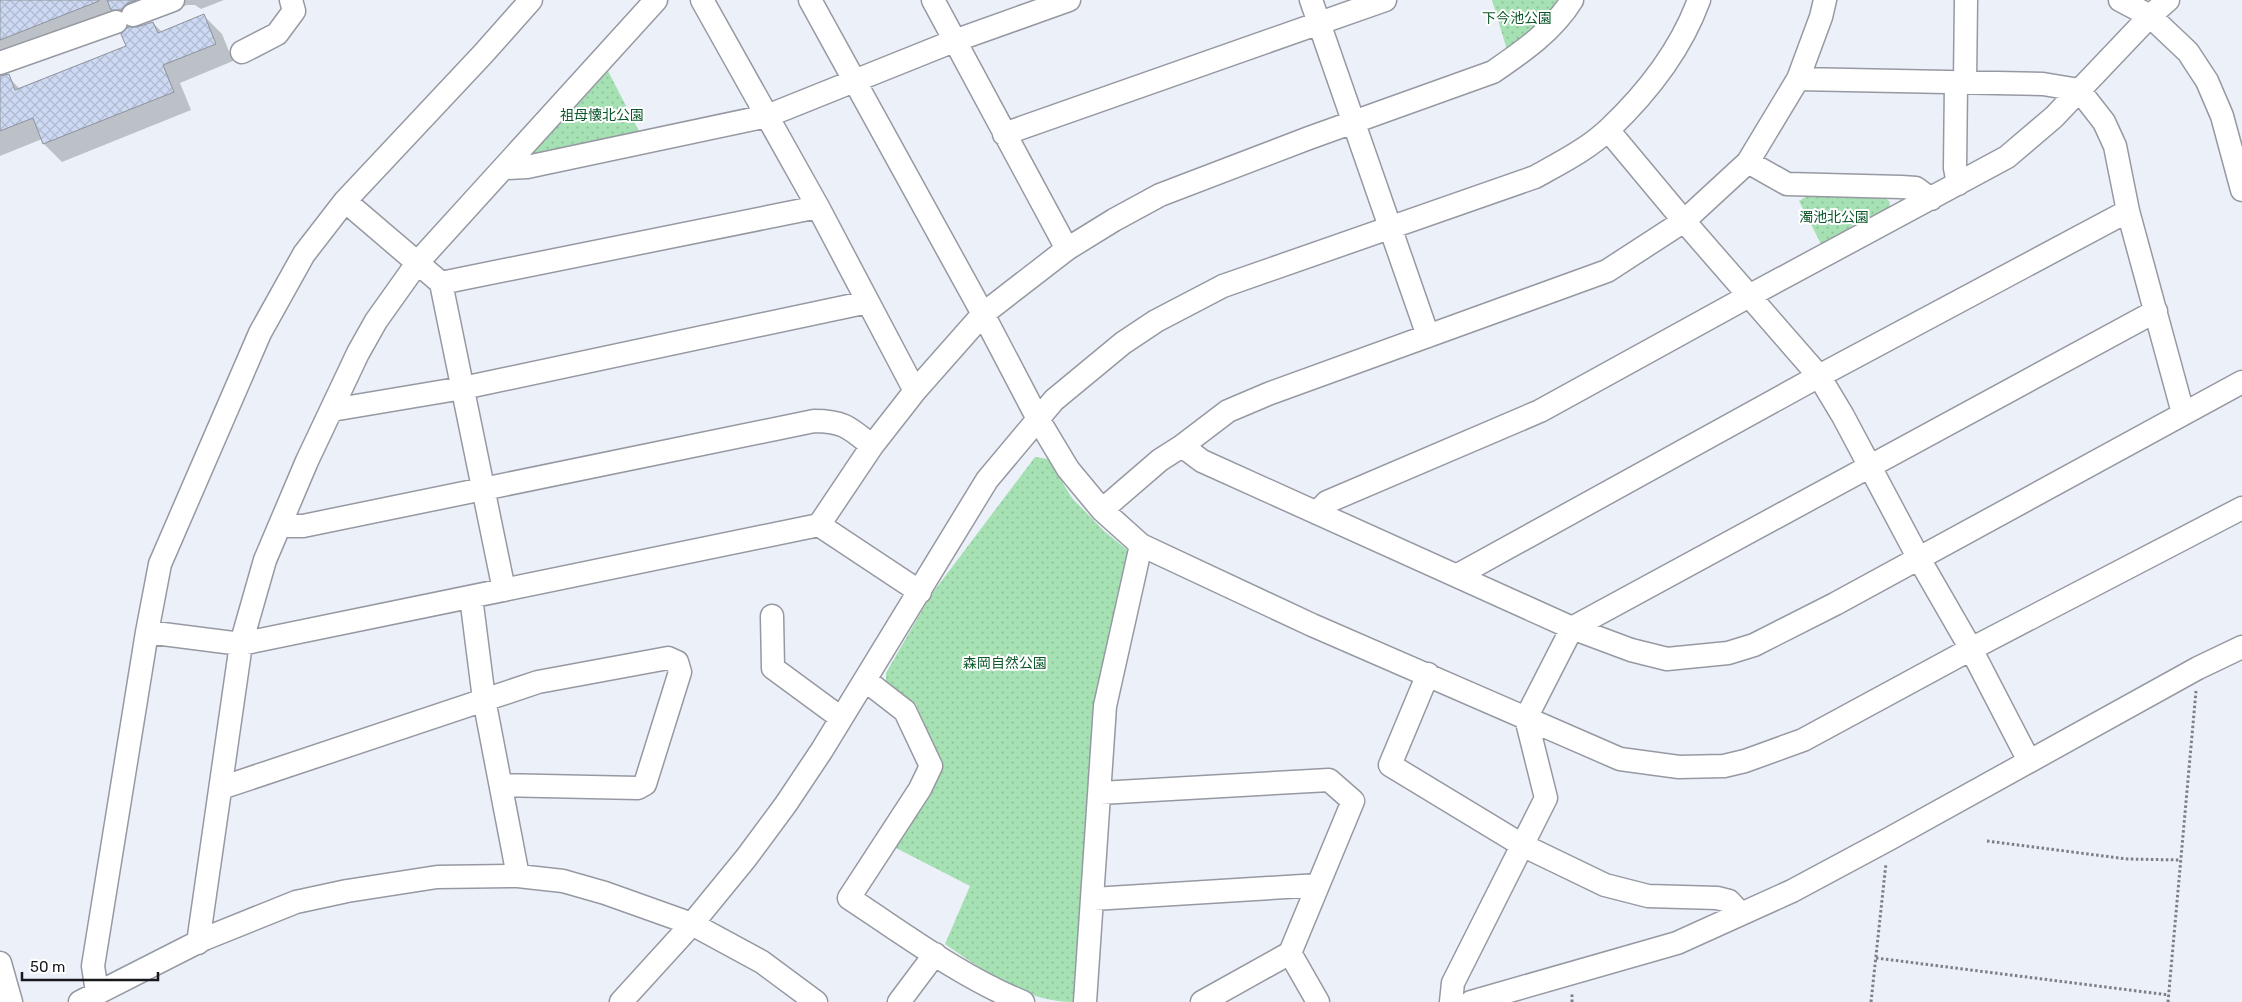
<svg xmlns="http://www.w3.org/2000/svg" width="2242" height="1002" font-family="Rubik,'Noto Sans JP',sans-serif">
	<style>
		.park { fill: url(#park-dots) }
		.shadow { fill: #0003 }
		.building { fill: url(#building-cross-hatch); stroke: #8e929a }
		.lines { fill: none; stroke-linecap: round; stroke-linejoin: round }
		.minor-casing { stroke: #9699a2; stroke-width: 25 }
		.path { stroke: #7d7f85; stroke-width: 3; stroke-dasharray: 2.5 2.5; stroke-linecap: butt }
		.minor { stroke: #fff; stroke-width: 22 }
		.labels { text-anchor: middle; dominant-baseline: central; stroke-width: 4; stroke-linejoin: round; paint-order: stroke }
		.park-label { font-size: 14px; fill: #0c572a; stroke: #fff }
	</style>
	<defs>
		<pattern id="park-dots" width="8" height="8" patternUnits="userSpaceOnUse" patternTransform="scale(1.25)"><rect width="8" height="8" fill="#a6e1b3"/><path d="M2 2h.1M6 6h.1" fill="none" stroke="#8ec099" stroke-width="1.8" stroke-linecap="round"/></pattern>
		<pattern id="building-cross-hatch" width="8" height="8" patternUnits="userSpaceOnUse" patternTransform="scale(1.25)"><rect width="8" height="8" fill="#cdd8f3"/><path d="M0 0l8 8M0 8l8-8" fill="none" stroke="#afb9d0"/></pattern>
	</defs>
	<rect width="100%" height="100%" fill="#ecf0f9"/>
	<path class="park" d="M 1492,0 L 1557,0 L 1545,20 L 1507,50 Z
		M 608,71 L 640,133 L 532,154 Z
		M 1812,193 L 1879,193 L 1890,202 L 1889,213 L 1831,245 L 1821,244 L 1799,201 Z
		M 1035,457 L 1048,459 L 1072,498 L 1104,531 L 1131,553 L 1094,710 L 1073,1002 C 1024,1002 983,970 945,944 L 970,886 L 896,848 L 941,767 L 916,704 L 886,687 L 886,673 L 931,595 Z"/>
	<path class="shadow" d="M 0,0 L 224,0 L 201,9 L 195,5 L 187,5 L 146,20 L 139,28 L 153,23 L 162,32 L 204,16 L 222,34 L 233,61 L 180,83 L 191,110 L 62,162 L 44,144 L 42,139 L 0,156 L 0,83 L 10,79 L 20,89 L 127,47 L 131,28 L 120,17 L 0,65 Z"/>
	<path class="building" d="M 0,0 L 99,0 L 99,1 L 0,40 Z
		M 107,0 L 136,0 L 128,3 L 121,10 L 111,10 Z
		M 204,14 L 216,44 L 163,65 L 174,92 L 43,144 L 33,118 L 0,131 L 0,76 L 9,74 L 15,90 L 126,46 L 121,34 L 128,27 L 137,27 L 153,22 L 158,33 Z"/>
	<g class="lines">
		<defs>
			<path id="minor" d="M 702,0 L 818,207 L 915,391
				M 810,0 L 983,314 L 1038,419 L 1068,469 L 1102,510 L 1141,545 L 1312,625 L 1620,759 L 1679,767 L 1724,766 L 1745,761 L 1803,740 L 1971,649 L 2242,508
				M 1311,0 L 1428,336
				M 1825,0 L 1821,17 L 1798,79 L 2043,84 L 2079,90 L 2104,122 L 2115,146 L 2128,211 L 2183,413
				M 2120,0 L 2150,16 L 2188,52 L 2207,81 L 2222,116 L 2242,190
				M 133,15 L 173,0
				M 242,52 L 277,34 L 294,11 L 291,0
				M 0,63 L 116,22
				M 1965,82 L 1966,0
				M 1956,83 L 1955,168 L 1958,184
				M 1608,130 L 1684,221 L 1819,376 L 1843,416 L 1918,557 L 1971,649 L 2029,761
				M 1004,134 L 1385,0
				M 1748,162 L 1787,184 L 1901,187 L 1916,188 L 1931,199
				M 506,168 L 527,167 L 767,116 L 954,41 L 1069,0
				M 345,201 L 441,283 L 818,207
				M 1067,249 L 1114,220 L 1160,195 L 1309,138 L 1493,72 C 1522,52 1553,31 1572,0
				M 441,283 L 504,590
				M 332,410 L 463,388 L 868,302
				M 1182,446 L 1228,411 L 1268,394 L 1607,271 L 1684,221 L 1748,162 L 1798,79
				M 1102,510 L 1160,460 L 1182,446 L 1202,461 L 1572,628 L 1631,650 L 1667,659 L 1728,653 L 1754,645 L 1835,604 L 2242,382
				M 1317,513 L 1327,502 L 1540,411 L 1749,296 L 2007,157 L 2054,117 L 2150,16 L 2168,0
				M 819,525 L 920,592
				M 280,526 L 303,526 L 814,421 C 844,421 850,428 872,446
				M 1458,575 L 1819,376 L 2128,211
				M 471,597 L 484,699 L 518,876
				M 772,616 L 773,668 L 841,718
				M 147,632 L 241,644 L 819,525 L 872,446 L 915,391 L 983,314 L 1067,249 L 933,0
				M 1428,674 L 1390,765 L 1522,845 L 1605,885 L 1648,896 L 1717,898 L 1729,901 L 1741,914
				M 865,680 L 905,711 L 931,766 L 920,789 L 849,898 C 904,934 963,978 1023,1002
				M 221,788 L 538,682 L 668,658 L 677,662 L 680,672 L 645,784 L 638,788 L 501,785
				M 1100,793 L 1329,780 L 1353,801 L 1290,953 L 1202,1002
				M 1093,899 L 1318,885
				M 198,943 L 241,644 L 265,560 L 307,461 L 358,353 L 376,321 L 418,262 L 656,0
				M 1290,953 L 1318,1002
				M 0,963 L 11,1002
				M 97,992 L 93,966 L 147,632 L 160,564 L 260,333 L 304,254 L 345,201 L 483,54 L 531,0
				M 80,1002 L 204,939 L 296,902 L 347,891 L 437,877 L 518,876 L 563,881 L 605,893 L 692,924 L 762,962 L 816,1002
				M 621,1002 L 692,924 L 746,858 L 786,804 L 822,750 L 987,480 L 1054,400 L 1123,343 L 1156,321 L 1223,286 L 1535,177 C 1560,163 1588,149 1609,129 C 1647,93 1681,49 1699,0
				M 899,1002 L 935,954
				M 1085,1002 L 1105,706 L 1141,545
				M 1451,1002 L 1453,983 L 1546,798 L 1526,718 L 1572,628 L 2156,311
				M 1471,1002 L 1677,943 L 1792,891 L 1889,839 L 2198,668 L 2242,647"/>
		</defs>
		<use href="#minor" class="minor-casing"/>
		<path class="path" d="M 1987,841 L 2127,859 L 2181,860
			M 1876,958 L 2169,995
			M 1572,1002 L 1572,992
			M 1871,1002 L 1886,863
			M 2168,1002 L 2196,691"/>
		<use href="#minor" class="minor"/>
	</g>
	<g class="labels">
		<g class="park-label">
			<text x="1517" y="18">下今池公園</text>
			<text x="602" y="115">祖母懐北公園</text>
			<text x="1834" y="217">濁池北公園</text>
			<text x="1005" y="663">森岡自然公園</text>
		</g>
	</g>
	<path d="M22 972v8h136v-8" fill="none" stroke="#16181b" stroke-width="2.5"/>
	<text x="30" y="972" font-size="15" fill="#16181b" stroke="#ffffff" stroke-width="4" paint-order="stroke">50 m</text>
</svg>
